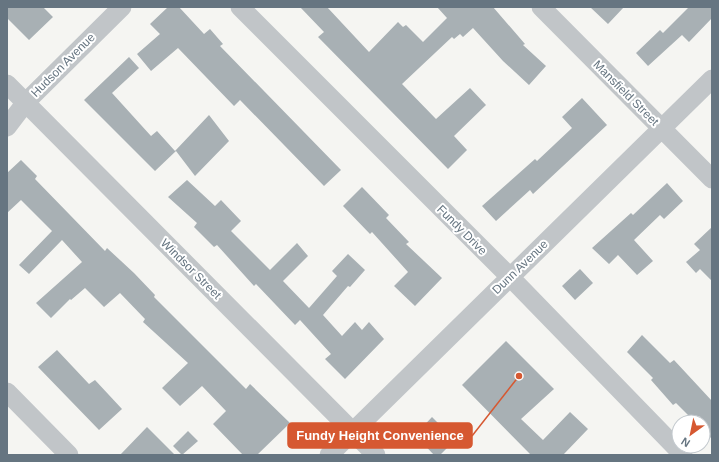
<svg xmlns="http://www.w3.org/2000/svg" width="719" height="462" font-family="Helvetica,sans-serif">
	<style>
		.building { fill: #a8b0b4 }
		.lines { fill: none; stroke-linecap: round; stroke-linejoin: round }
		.street { stroke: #c1c5c8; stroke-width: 19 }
		.labels { text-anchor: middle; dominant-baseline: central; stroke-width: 4; stroke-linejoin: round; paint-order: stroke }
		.street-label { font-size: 12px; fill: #667581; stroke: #fff }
		.leader { fill: none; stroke: #d65831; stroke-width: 1.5 }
		.callout-dot { fill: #d65831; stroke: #fff; stroke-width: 1.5 }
		.callout { fill: #d65831; stroke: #d65831; stroke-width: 1.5 }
		.callout-label { font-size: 13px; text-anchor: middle; font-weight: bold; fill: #fff }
	</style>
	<rect width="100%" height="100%" fill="#f5f5f2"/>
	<path class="building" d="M 7,7 L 43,7 L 53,17 L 29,40 L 7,18 Z
		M 168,7 L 179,7 L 204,34 L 210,29 L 223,44 L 220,46 L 341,170 L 324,186 L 240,100 L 234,106 L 178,48 L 151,71 L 137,54 L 160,34 L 150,24 Z
		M 300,7 L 327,7 L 369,52 L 398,22 L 403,27 L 406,25 L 423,42 L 447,18 L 437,7 L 493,7 L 525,44 L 523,45 L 546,66 L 529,85 L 503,61 L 473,28 L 463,37 L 460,34 L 454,39 L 452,37 L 402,84 L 436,119 L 470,88 L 486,105 L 454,136 L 467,150 L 448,169 L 318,37 L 324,32 Z
		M 590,7 L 624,7 L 608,24 Z
		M 689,7 L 712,7 L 712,18 L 689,42 L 682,35 L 648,66 L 636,53 L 660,30 L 663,33 Z
		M 129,57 L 139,68 L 112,93 L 151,136 L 157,131 L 175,151 L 209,115 L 229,141 L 195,176 L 176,151 L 155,171 L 84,100 Z
		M 582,98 L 607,125 L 533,194 L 530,190 L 496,221 L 482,206 L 535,159 L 537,161 L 572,128 L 562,117 Z
		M 21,160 L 37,176 L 35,179 L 105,251 L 107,248 L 134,273 L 155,295 L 154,297 L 246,389 L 250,384 L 290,423 L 257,455 L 243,455 L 213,424 L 226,411 L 202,386 L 180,406 L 162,388 L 188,363 L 143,322 L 145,319 L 120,293 L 104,307 L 85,288 L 71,300 L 70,299 L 51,318 L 36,303 L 82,262 L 62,240 L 29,274 L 19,265 L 52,231 L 21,200 L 7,213 L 7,173 Z
		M 187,180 L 215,206 L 221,200 L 241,221 L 231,231 L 270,270 L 297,243 L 308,256 L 283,281 L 309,308 L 337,276 L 332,271 L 348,254 L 365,270 L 350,287 L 348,286 L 323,315 L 342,336 L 355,322 L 362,330 L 369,322 L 384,339 L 345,379 L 325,359 L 331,354 L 300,320 L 295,325 L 256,284 L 254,286 L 217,245 L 214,247 L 194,227 L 197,223 L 168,197 Z
		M 667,183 L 683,201 L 664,219 L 660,215 L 634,240 L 653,261 L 637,275 L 618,255 L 609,264 L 592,248 L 631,213 L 633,215 Z
		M 362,187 L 389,215 L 386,218 L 409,242 L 406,244 L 442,278 L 415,306 L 394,286 L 408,272 L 372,232 L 370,234 L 343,206 Z
		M 712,227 L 712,281 L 700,269 L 696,273 L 686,262 L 700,250 L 694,244 Z
		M 580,269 L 593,283 L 575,300 L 562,286 Z
		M 642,335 L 670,363 L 674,360 L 712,401 L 712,439 L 703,430 L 703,422 L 695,422 L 676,403 L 673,405 L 651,380 L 653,378 L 627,352 Z
		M 506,341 L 554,389 L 521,419 L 543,440 L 570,412 L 588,429 L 563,455 L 529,455 L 530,454 L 462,385 Z
		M 57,350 L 89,384 L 95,380 L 122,409 L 99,430 L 38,367 Z
		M 432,417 L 455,440 L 440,455 L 434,455 L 415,435 Z
		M 147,427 L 175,455 L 120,455 Z
		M 188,431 L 198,441 L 182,455 L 173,446 Z"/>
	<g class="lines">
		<path class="street" d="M 240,7 L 510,277 L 683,455
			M 541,7 L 712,179
			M 7,84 L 376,455
			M 7,127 L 26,102 L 122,7
			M 7,392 L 69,455
			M 329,455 L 712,79"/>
	</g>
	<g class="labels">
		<g class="street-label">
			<text transform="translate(63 65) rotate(-45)">Hudson Avenue</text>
			<text transform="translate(626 93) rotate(45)">Mansfield Street</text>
			<text transform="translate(462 230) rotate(45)">Fundy Drive</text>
			<text transform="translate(520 267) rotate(-44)">Dunn Avenue</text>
			<text transform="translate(191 269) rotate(45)">Windsor Street</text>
		</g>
	</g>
	<path class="leader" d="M519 376L472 436"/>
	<circle class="callout-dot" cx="519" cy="376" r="4"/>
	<rect class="callout" x="288" y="423" width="184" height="25" rx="4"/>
	<g class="callout-label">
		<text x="380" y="440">Fundy Height Convenience</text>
	</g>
	<rect width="719" height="462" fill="none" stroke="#667581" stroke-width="16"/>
	<g transform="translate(691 434) rotate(213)"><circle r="19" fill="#ffffff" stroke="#c2c8cd"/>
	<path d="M0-3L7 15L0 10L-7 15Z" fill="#d65831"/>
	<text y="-6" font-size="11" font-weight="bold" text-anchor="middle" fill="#667581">N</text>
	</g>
</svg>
